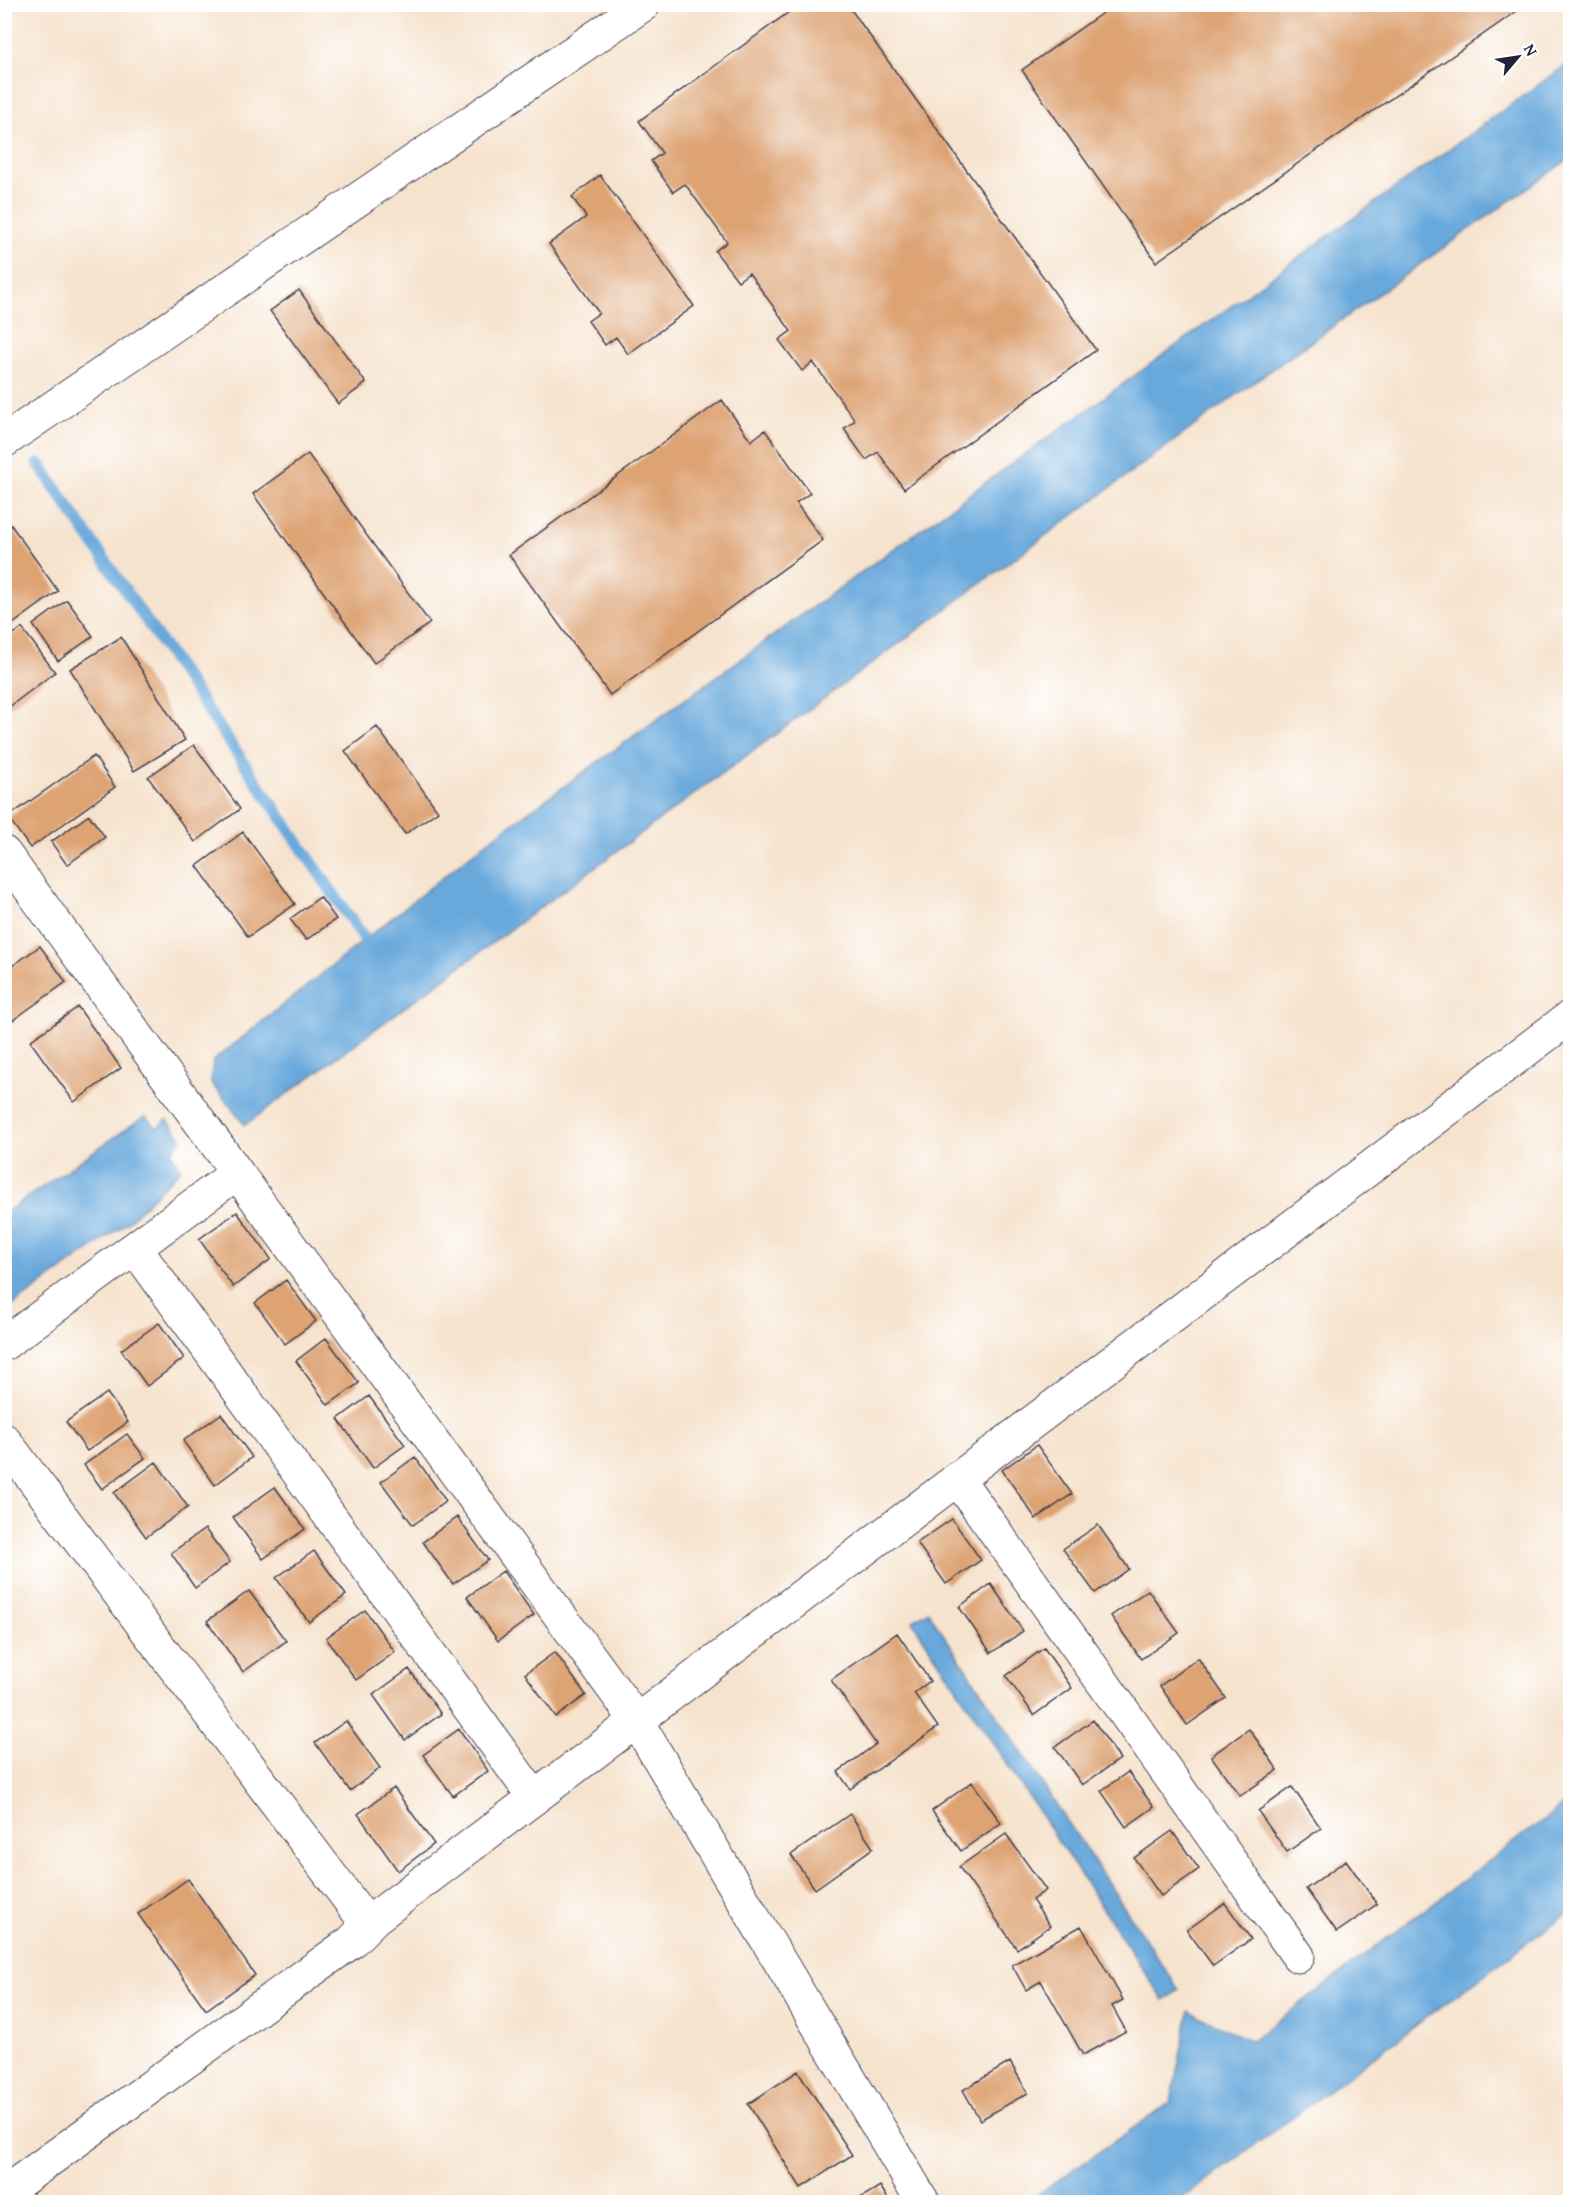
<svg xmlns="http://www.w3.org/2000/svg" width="1575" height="2207" font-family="'Gentium Book Plus',serif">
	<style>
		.water { fill: #68a8db; stroke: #45658b; stroke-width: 1.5 }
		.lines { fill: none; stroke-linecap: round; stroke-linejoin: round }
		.stream { stroke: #68a8db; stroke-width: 12 }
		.building { fill: #dda373 }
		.street-casing { stroke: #423f51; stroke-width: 35 }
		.secondary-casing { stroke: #423f51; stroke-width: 35 }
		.street { stroke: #fff; stroke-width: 33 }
		.secondary { stroke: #fff; stroke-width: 33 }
	</style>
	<rect width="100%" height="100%" fill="#fff"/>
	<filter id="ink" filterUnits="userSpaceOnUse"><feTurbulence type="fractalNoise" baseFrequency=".0167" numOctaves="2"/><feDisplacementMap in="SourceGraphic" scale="12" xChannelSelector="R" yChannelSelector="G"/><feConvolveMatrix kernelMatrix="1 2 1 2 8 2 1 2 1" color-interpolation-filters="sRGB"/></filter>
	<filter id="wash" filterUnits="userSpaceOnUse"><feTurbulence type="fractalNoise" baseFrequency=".008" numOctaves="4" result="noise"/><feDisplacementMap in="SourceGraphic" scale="24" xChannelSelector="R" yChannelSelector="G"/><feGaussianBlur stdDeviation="1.35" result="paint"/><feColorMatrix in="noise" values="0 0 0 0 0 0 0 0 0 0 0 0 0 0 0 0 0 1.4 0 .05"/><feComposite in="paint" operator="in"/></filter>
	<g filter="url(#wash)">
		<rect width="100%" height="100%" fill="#f6e3ce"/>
		<path class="water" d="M 1570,62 L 1570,158 L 1246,388 L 245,1125 L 211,1083 L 213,1061 L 488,841 Z
			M 145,1116 L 157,1128 L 167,1119 L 182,1139 L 171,1152 L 181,1169 L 127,1223 L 5,1311 L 5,1213 Z
			M 928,1611 L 1179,1990 L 1164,2001 L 912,1621 Z
			M 1570,1800 L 1570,1911 L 1178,2202 L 1026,2202 L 1171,2102 L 1189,2011 L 1251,2041 Z"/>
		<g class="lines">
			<path class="stream" d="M 39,464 L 365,940"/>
		</g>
		<g id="blocks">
			<path class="building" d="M 800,4 L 847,4 L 1096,350 L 904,489 L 878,452 L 866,460 L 844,429 L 855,420 L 813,362 L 802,371 L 779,340 L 791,331 L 749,273 L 738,281 L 715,251 L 727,242 L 685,184 L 673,192 L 651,161 L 662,153 L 639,121 Z
				M 1115,4 L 1523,4 L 1524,6 L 1156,262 L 1022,70 Z
				M 600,175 L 694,306 L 628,354 L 616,337 L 605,345 L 588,321 L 599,313 L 549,244 L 586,217 L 572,197 Z
				M 299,290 L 366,383 L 338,404 L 270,311 Z
				M 722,400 L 751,441 L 765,430 L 810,493 L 796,503 L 823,540 L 610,695 L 509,555 Z
				M 308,454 L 430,623 L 374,663 L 253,494 Z
				M 11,525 L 58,591 L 10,626 L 4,618 L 4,530 Z
				M 67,600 L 93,636 L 58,661 L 33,625 Z
				M 22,628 L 55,672 L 9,707 L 4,702 L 4,641 Z
				M 121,637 L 185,740 L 134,771 L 70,669 Z
				M 377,727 L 438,811 L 405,834 L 345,751 Z
				M 194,745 L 240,809 L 195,842 L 148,777 Z
				M 94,756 L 115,787 L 30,848 L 8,817 Z
				M 89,815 L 105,837 L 67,865 L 51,842 Z
				M 243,832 L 295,904 L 248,937 L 197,866 Z
				M 320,897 L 336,919 L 306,940 L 290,919 Z
				M 40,946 L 66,982 L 13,1020 L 4,1009 L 4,972 Z
				M 78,1007 L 121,1068 L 74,1102 L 30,1041 Z
				M 237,1212 L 271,1259 L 233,1287 L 199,1239 Z
				M 286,1280 L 316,1321 L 285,1344 L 255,1303 Z
				M 159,1323 L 184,1358 L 147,1386 L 121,1350 Z
				M 326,1338 L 359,1383 L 328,1405 L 296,1361 Z
				M 107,1393 L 128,1422 L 87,1451 L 66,1422 Z
				M 369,1396 L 405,1445 L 373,1468 L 338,1419 Z
				M 221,1414 L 252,1457 L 215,1485 L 183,1441 Z
				M 127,1434 L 145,1458 L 102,1489 L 84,1465 Z
				M 1037,1445 L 1072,1494 L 1036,1519 L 1002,1470 Z
				M 415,1457 L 446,1501 L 413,1525 L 381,1482 Z
				M 156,1462 L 188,1507 L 146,1537 L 114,1493 Z
				M 275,1487 L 305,1529 L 263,1559 L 233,1517 Z
				M 457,1517 L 488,1560 L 453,1584 L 423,1542 Z
				M 952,1519 L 981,1560 L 946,1584 L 917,1543 Z
				M 1098,1525 L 1129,1569 L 1095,1593 L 1063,1549 Z
				M 205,1529 L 230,1562 L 195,1588 L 171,1553 Z
				M 314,1551 L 346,1595 L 309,1622 L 276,1578 Z
				M 503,1571 L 534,1615 L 498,1641 L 467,1597 Z
				M 991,1584 L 1023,1631 L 991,1653 L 959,1607 Z
				M 1148,1590 L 1179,1633 L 1141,1659 L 1111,1616 Z
				M 249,1591 L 286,1641 L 243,1672 L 207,1621 Z
				M 365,1610 L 395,1652 L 356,1680 L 326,1638 Z
				M 897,1633 L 930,1681 L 914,1693 L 938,1727 L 850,1789 L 838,1772 L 876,1744 L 831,1680 Z
				M 1044,1648 L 1072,1688 L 1034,1715 L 1006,1676 Z
				M 555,1652 L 586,1695 L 556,1717 L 525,1674 Z
				M 1198,1658 L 1226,1698 L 1187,1725 L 1160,1686 Z
				M 409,1669 L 441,1714 L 405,1740 L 373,1695 Z
				M 1093,1720 L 1120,1759 L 1082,1785 L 1055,1747 Z
				M 346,1721 L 380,1768 L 350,1791 L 315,1743 Z
				M 459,1729 L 488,1771 L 453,1796 L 423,1755 Z
				M 1249,1729 L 1278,1770 L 1240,1796 L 1211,1756 Z
				M 1128,1772 L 1154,1807 L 1126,1827 L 1101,1791 Z
				M 972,1782 L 1001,1823 L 961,1851 L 932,1811 Z
				M 1292,1787 L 1321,1828 L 1287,1852 L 1258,1811 Z
				M 394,1788 L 434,1844 L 398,1871 L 358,1814 Z
				M 850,1814 L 873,1848 L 815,1889 L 791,1855 Z
				M 1172,1831 L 1199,1869 L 1161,1896 L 1134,1858 Z
				M 1006,1834 L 1046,1890 L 1032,1900 L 1050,1926 L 1017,1949 L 959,1867 Z
				M 1346,1860 L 1377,1904 L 1337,1932 L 1306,1889 Z
				M 188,1879 L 255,1975 L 206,2010 L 138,1914 Z
				M 1225,1903 L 1251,1939 L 1213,1966 L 1187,1930 Z
				M 1081,1926 L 1123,2000 L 1112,2006 L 1126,2031 L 1083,2055 L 1041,1981 L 1026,1990 L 1012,1965 Z
				M 1010,2062 L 1028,2093 L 980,2120 L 963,2090 Z
				M 798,2071 L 852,2155 L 801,2188 L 748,2104 Z
				M 880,2186 L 890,2202 L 854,2202 Z"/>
		</g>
	</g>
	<g filter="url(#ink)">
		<use href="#blocks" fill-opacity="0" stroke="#423f51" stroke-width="1.5"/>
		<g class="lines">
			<defs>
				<path id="street" d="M 4,853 L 636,1720 L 923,2202
					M 135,1248 L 534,1797
					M 4,1344 L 237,1173
					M 4,1440 L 368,1925
					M 957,1478 L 1298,1956
					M 4,2193 L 351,1942 L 375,1918 L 1570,1017"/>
				<path id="secondary" d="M 4,441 L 644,4"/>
			</defs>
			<use href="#street" class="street-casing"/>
			<use href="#secondary" class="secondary-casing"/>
			<use href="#street" class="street"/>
			<use href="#secondary" class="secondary"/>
		</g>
	</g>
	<rect width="1575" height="2207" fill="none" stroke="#fff" stroke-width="24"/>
	<g transform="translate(1518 57) rotate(61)" stroke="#ffffff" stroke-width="4.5" paint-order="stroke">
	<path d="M0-4.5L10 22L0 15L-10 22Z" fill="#22223b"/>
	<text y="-9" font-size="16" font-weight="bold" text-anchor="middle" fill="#22223b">N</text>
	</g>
</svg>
